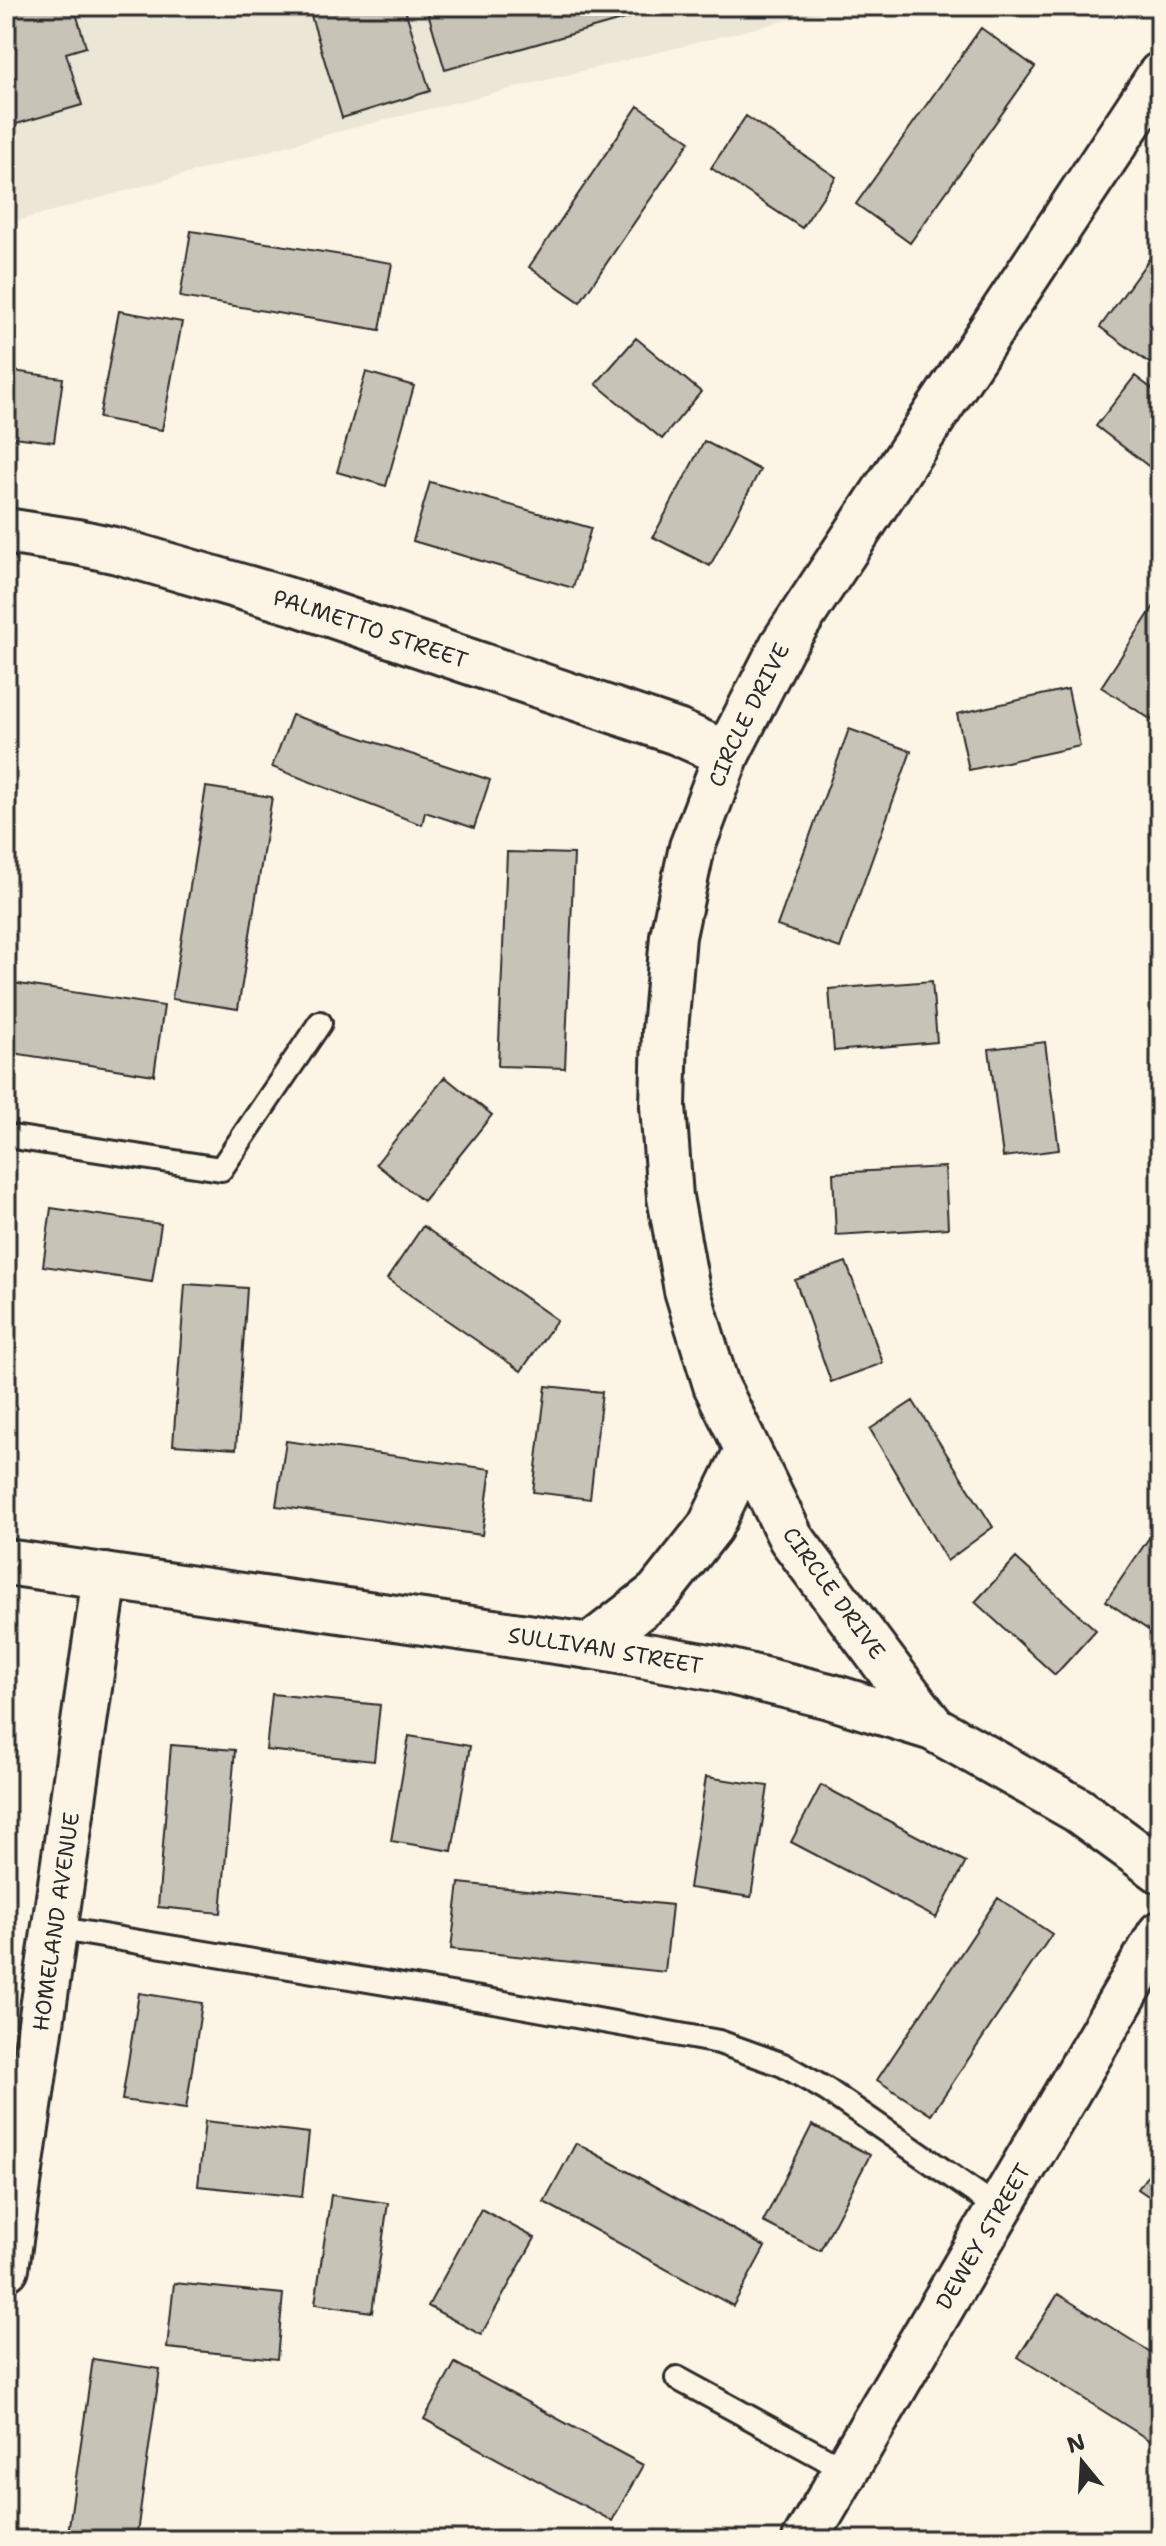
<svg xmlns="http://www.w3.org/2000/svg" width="1166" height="2546" font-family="'Shantell Sans',sans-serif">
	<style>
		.built { fill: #ece6d7 }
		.building { fill: #c8c3b7; stroke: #2b2b2b; stroke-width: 2 }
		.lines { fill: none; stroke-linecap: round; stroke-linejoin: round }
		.service-casing { stroke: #2b2b2b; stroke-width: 28 }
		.minor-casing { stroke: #2b2b2b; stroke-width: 50 }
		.tertiary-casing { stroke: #2b2b2b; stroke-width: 50 }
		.service { stroke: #fcf5e5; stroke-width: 22 }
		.minor { stroke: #fcf5e5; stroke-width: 44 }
		.tertiary { stroke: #fcf5e5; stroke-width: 44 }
		.labels { text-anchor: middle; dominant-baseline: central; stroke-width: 8; stroke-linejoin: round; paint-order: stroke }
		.street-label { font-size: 22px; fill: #2b2b2b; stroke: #fcf5e5 }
	</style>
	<rect width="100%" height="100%" fill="#fcf5e5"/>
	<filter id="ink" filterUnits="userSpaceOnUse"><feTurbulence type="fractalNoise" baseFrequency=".0125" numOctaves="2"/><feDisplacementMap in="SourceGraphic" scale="16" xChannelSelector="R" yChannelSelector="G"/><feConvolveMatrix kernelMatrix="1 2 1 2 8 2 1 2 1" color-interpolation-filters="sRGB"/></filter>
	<g filter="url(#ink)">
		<path class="built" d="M 6,6 L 845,6 L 333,133 L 6,224 Z"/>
		<path class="building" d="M 6,6 L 74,6 L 86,47 L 66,53 L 82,105 L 6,127 Z
			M 308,6 L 404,6 L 430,91 L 342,118 Z
			M 426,6 L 655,6 L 656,10 L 445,70 Z
			M 981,28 L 1035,67 L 910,243 L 856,204 Z
			M 638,106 L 690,141 L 580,302 L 529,267 Z
			M 746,116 L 836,177 L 802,228 L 711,168 Z
			M 191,231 L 392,263 L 380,330 L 180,297 Z
			M 1160,244 L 1160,360 L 1155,367 L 1100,327 Z
			M 119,311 L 182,322 L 162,430 L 99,418 Z
			M 636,338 L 701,392 L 662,439 L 596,384 Z
			M 6,370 L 63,378 L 54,442 L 6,436 Z
			M 366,372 L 414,386 L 386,486 L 337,472 Z
			M 1135,376 L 1160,395 L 1160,475 L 1096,426 Z
			M 704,441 L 760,470 L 710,566 L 653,537 Z
			M 430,482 L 591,528 L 573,588 L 413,541 Z
			M 1160,597 L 1160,720 L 1158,724 L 1101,687 Z
			M 1068,689 L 1080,746 L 969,770 L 957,714 Z
			M 292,715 L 490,780 L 474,828 L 425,812 L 422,825 L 272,767 Z
			M 849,729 L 911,751 L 840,948 L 777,926 Z
			M 6,732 L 12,733 L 6,771 Z
			M 206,787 L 272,797 L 238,1009 L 172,999 Z
			M 507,852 L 574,854 L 565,1068 L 498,1066 Z
			M 932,981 L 937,1042 L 834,1051 L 829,989 Z
			M 6,982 L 164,1006 L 154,1075 L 6,1052 Z
			M 1045,1042 L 1059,1150 L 1003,1157 L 989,1049 Z
			M 445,1077 L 492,1115 L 423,1201 L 376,1164 Z
			M 945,1167 L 948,1228 L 836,1235 L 833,1173 Z
			M 51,1208 L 161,1224 L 152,1282 L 43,1266 Z
			M 423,1226 L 557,1320 L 521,1371 L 387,1279 Z
			M 846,1262 L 883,1363 L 831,1382 L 795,1280 Z
			M 185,1284 L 247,1288 L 236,1449 L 173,1445 Z
			M 546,1386 L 602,1392 L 590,1499 L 533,1492 Z
			M 913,1401 L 993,1527 L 947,1561 L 870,1429 Z
			M 286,1441 L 491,1469 L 482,1535 L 276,1506 Z
			M 1160,1522 L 1160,1623 L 1153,1633 L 1106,1601 Z
			M 1016,1558 L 1096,1630 L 1055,1675 L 975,1602 Z
			M 272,1694 L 380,1705 L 374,1761 L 266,1750 Z
			M 1160,1724 L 1160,1741 L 1152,1736 Z
			M 409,1736 L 470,1746 L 452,1851 L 391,1841 Z
			M 171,1745 L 235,1750 L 221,1913 L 158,1907 Z
			M 706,1777 L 768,1786 L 751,1897 L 689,1888 Z
			M 821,1785 L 966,1862 L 936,1918 L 791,1842 Z
			M 459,1883 L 672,1905 L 665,1972 L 451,1949 Z
			M 998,1898 L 1052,1934 L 931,2115 L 877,2080 Z
			M 139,1993 L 202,2003 L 186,2109 L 122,2100 Z
			M 205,2121 L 309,2133 L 302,2197 L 198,2186 Z
			M 812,2125 L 870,2155 L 820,2251 L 763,2222 Z
			M 576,2143 L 765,2247 L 733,2306 L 544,2202 Z
			M 1160,2157 L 1160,2204 L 1138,2189 Z
			M 331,2195 L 388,2203 L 372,2312 L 315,2304 Z
			M 481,2209 L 535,2238 L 481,2335 L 428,2306 Z
			M 174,2283 L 283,2294 L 277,2359 L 167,2348 Z
			M 1058,2294 L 1160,2358 L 1160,2447 L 1018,2357 Z
			M 93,2359 L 160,2369 L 136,2540 L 67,2540 Z
			M 455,2363 L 643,2465 L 612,2521 L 424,2419 Z"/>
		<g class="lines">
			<defs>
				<path id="service" d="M 6,1136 L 221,1169 L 320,1023
					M 55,1928 L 499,2002 L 719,2042 L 783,2065 L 827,2090 L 999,2209
					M 677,2378 L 846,2470"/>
				<g id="minor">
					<path id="s1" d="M 6,531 L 77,542 L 118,551 L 297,603 L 677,732 L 727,754"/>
					<path d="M 590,1646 L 658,1593 L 710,1527 L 747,1451"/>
					<path id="s2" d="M 933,1728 L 791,1538 L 716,1385 L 687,1290 L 670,1197 L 663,1106 L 665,1030 L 673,936 L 692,847 L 727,754 L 782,646 L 1160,75"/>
					<path id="s3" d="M 6,2268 L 105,1576"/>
					<path id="s4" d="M 805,2540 L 1160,1934"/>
				</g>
				<g id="tertiary">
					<path id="s5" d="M 6,1562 L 590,1646 L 715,1668 L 829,1696 L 933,1728 L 1078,1810 L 1160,1870"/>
				</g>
			</defs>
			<use href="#service" class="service-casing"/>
			<use href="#minor" class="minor-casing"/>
			<use href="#tertiary" class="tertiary-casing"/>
			<use href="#service" class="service"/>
			<use href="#minor" class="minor"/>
			<use href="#tertiary" class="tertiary"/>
		</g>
	</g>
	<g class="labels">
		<g class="street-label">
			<text stroke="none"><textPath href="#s1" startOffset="378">PALMETTO STREET</textPath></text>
			<text stroke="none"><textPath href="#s2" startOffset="1098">CIRCLE DRIVE</textPath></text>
			<text transform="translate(834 1593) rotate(54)">CIRCLE DRIVE</text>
			<text stroke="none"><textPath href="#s5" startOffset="606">SULLIVAN STREET</textPath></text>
			<text stroke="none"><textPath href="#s3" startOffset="350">HOMELAND AVENUE</textPath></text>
			<text stroke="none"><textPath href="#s4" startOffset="352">DEWEY STREET</textPath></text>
		</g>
	</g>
	<rect width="1166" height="2546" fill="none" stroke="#fcf5e5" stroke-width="32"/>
	<rect x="16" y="16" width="1134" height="2514" fill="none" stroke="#2b2b2b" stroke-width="3" filter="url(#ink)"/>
	<g transform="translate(1082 2462) rotate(342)" stroke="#fcf5e5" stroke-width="6" paint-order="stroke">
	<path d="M0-6L14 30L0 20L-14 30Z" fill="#2b2b2b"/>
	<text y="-12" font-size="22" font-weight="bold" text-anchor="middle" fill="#2b2b2b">N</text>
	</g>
</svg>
